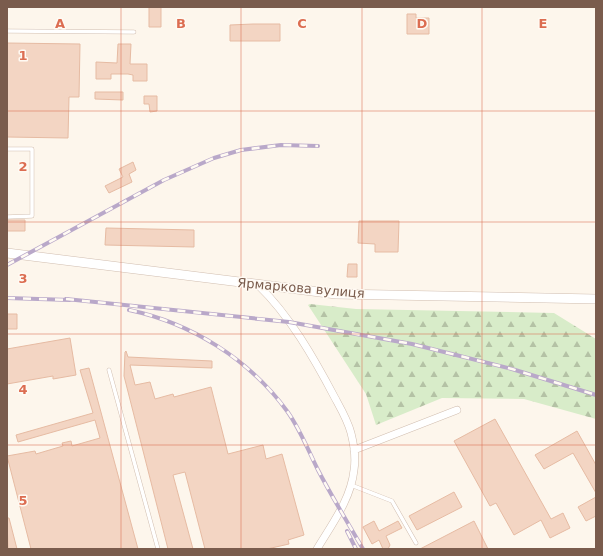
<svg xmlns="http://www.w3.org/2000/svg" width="603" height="556" font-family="'DejaVu Sans',sans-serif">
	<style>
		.forest { fill: url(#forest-firs) }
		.building { fill: #f3d5c3; stroke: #e6bba3 }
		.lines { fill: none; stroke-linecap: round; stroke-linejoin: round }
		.service-casing { stroke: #d1beb0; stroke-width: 4.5 }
		.minor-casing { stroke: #d1beb0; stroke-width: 8 }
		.tertiary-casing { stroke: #d1beb0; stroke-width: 10 }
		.service { stroke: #fff; stroke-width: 3.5 }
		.minor { stroke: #fff; stroke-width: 7 }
		.tertiary { stroke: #fff; stroke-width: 9 }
		.rail-casing { stroke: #b9a8c9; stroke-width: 4 }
		.rail { stroke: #fffaf3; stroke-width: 2.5; stroke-dasharray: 8; stroke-linecap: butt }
		.grid { fill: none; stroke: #dc6d51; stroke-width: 1; stroke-opacity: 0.55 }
		.labels { text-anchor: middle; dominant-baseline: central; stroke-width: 3; stroke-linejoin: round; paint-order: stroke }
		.street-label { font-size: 13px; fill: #7a5c4d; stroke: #fffaf3 }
		.grid-label { font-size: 13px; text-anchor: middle; font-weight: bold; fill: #dc6d51; stroke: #fffaf3; stroke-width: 3; stroke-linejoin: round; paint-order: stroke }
	</style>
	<defs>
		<pattern id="forest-firs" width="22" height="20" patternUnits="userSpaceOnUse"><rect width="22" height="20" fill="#d8ecc9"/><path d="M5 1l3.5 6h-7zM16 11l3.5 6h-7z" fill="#b4c2a5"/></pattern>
	</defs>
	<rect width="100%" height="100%" fill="#fdf6ec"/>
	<path class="forest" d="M 310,304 L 356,309 L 554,313 L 596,339 L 596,419 L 524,399 L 442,398 L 376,425 L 366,394 L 308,305 Z"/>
	<path class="building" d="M 149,7 L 161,7 L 161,27 L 149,27 Z
		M 407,14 L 416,14 L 416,18 L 429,18 L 429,34 L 407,34 Z
		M 253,24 L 280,24 L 280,41 L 230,41 L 230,25 Z
		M 7,43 L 80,44 L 79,97 L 69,97 L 68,138 L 7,137 Z
		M 118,44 L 131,44 L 130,64 L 147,64 L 147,81 L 133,81 L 133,75 L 128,74 L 111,74 L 111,79 L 96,79 L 96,62 L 117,63 Z
		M 95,92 L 123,92 L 123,100 L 95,99 Z
		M 144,96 L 157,96 L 157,111 L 150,112 L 149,104 L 144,104 Z
		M 133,162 L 136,170 L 129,174 L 132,182 L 109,193 L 105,186 L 123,177 L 119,169 Z
		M 7,220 L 25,220 L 25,231 L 7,231 Z
		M 359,221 L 399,221 L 398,252 L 375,252 L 375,244 L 358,243 Z
		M 106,228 L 194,230 L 194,247 L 105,245 Z
		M 348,264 L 357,264 L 357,277 L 347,277 Z
		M 7,314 L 17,314 L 17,329 L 7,329 Z
		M 70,338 L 76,375 L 53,379 L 53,376 L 7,384 L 7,349 Z
		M 126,351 L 128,357 L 212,361 L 212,368 L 130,365 L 135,385 L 150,382 L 155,399 L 173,394 L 174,397 L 211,387 L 228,454 L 263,445 L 266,459 L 282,454 L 304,535 L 288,540 L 289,544 L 267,549 L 205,549 L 185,472 L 173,475 L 193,549 L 168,549 L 124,376 L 125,352 Z
		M 89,368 L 138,549 L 31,549 L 7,456 L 35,451 L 36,454 L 63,446 L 62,443 L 71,441 L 72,446 L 100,438 L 95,420 L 18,442 L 16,435 L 93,413 L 80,370 Z
		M 495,419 L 551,519 L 563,513 L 570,528 L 550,538 L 541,520 L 514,535 L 496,503 L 490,506 L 454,441 Z
		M 577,431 L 596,465 L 596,493 L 573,453 L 544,469 L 535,455 Z
		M 454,492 L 462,507 L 417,530 L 409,516 Z
		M 596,497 L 596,516 L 586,521 L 578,507 Z
		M 7,518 L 9,518 L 17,549 L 8,549 Z
		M 374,521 L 379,531 L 398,521 L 402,528 L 386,536 L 390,545 L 388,549 L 383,549 L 379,540 L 372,544 L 363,527 Z
		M 474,521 L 488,549 L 420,549 Z"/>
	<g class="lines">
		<defs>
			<path id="service" d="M 7,31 L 134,32
				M 7,149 L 32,149 L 32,216 L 7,217
				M 109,370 L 158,549
				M 351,485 L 392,501 L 416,543"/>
			<path id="minor" d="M 258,285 C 290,316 314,358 335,398 C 341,409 348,421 351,433 C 354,445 356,458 354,470 C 351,499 332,524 317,549
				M 354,450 L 457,410"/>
			<path id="tertiary" d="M 7,253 L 336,294 L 596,299"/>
		</defs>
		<use href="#service" class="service-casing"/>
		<use href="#minor" class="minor-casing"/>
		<use href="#tertiary" class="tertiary-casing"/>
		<use href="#service" class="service"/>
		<use href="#minor" class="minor"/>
		<use href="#tertiary" class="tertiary"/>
		<defs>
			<path id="rail" d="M 7,265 L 164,180 L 214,158 L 241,150 L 281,145 L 318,146
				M 7,298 L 70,300
				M 66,299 L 289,322 L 412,344 L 512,369 L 596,395
				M 129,310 C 191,323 249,359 287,411 C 300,429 308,450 318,470 C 332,497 348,523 363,549
				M 347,531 L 356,549"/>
		</defs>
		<use href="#rail" class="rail-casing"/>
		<use href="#rail" class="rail"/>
	</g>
	<path class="grid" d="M 121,7 L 121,549M 241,7 L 241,549M 362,7 L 362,549M 482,7 L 482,549M 7,111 L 596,111M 7,222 L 596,222M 7,334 L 596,334M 7,445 L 596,445"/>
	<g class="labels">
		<g class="street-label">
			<text transform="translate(301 288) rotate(5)">Ярмаркова вулиця</text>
		</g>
	</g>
	<g class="grid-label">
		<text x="60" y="28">A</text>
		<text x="181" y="28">B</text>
		<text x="302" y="28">C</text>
		<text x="422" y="28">D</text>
		<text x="543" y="28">E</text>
		<text x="23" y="60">1</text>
		<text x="23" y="171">2</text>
		<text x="23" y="283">3</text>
		<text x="23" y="394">4</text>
		<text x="23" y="505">5</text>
	</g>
	<rect width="603" height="556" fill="none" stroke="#7a5c4d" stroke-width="16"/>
</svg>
